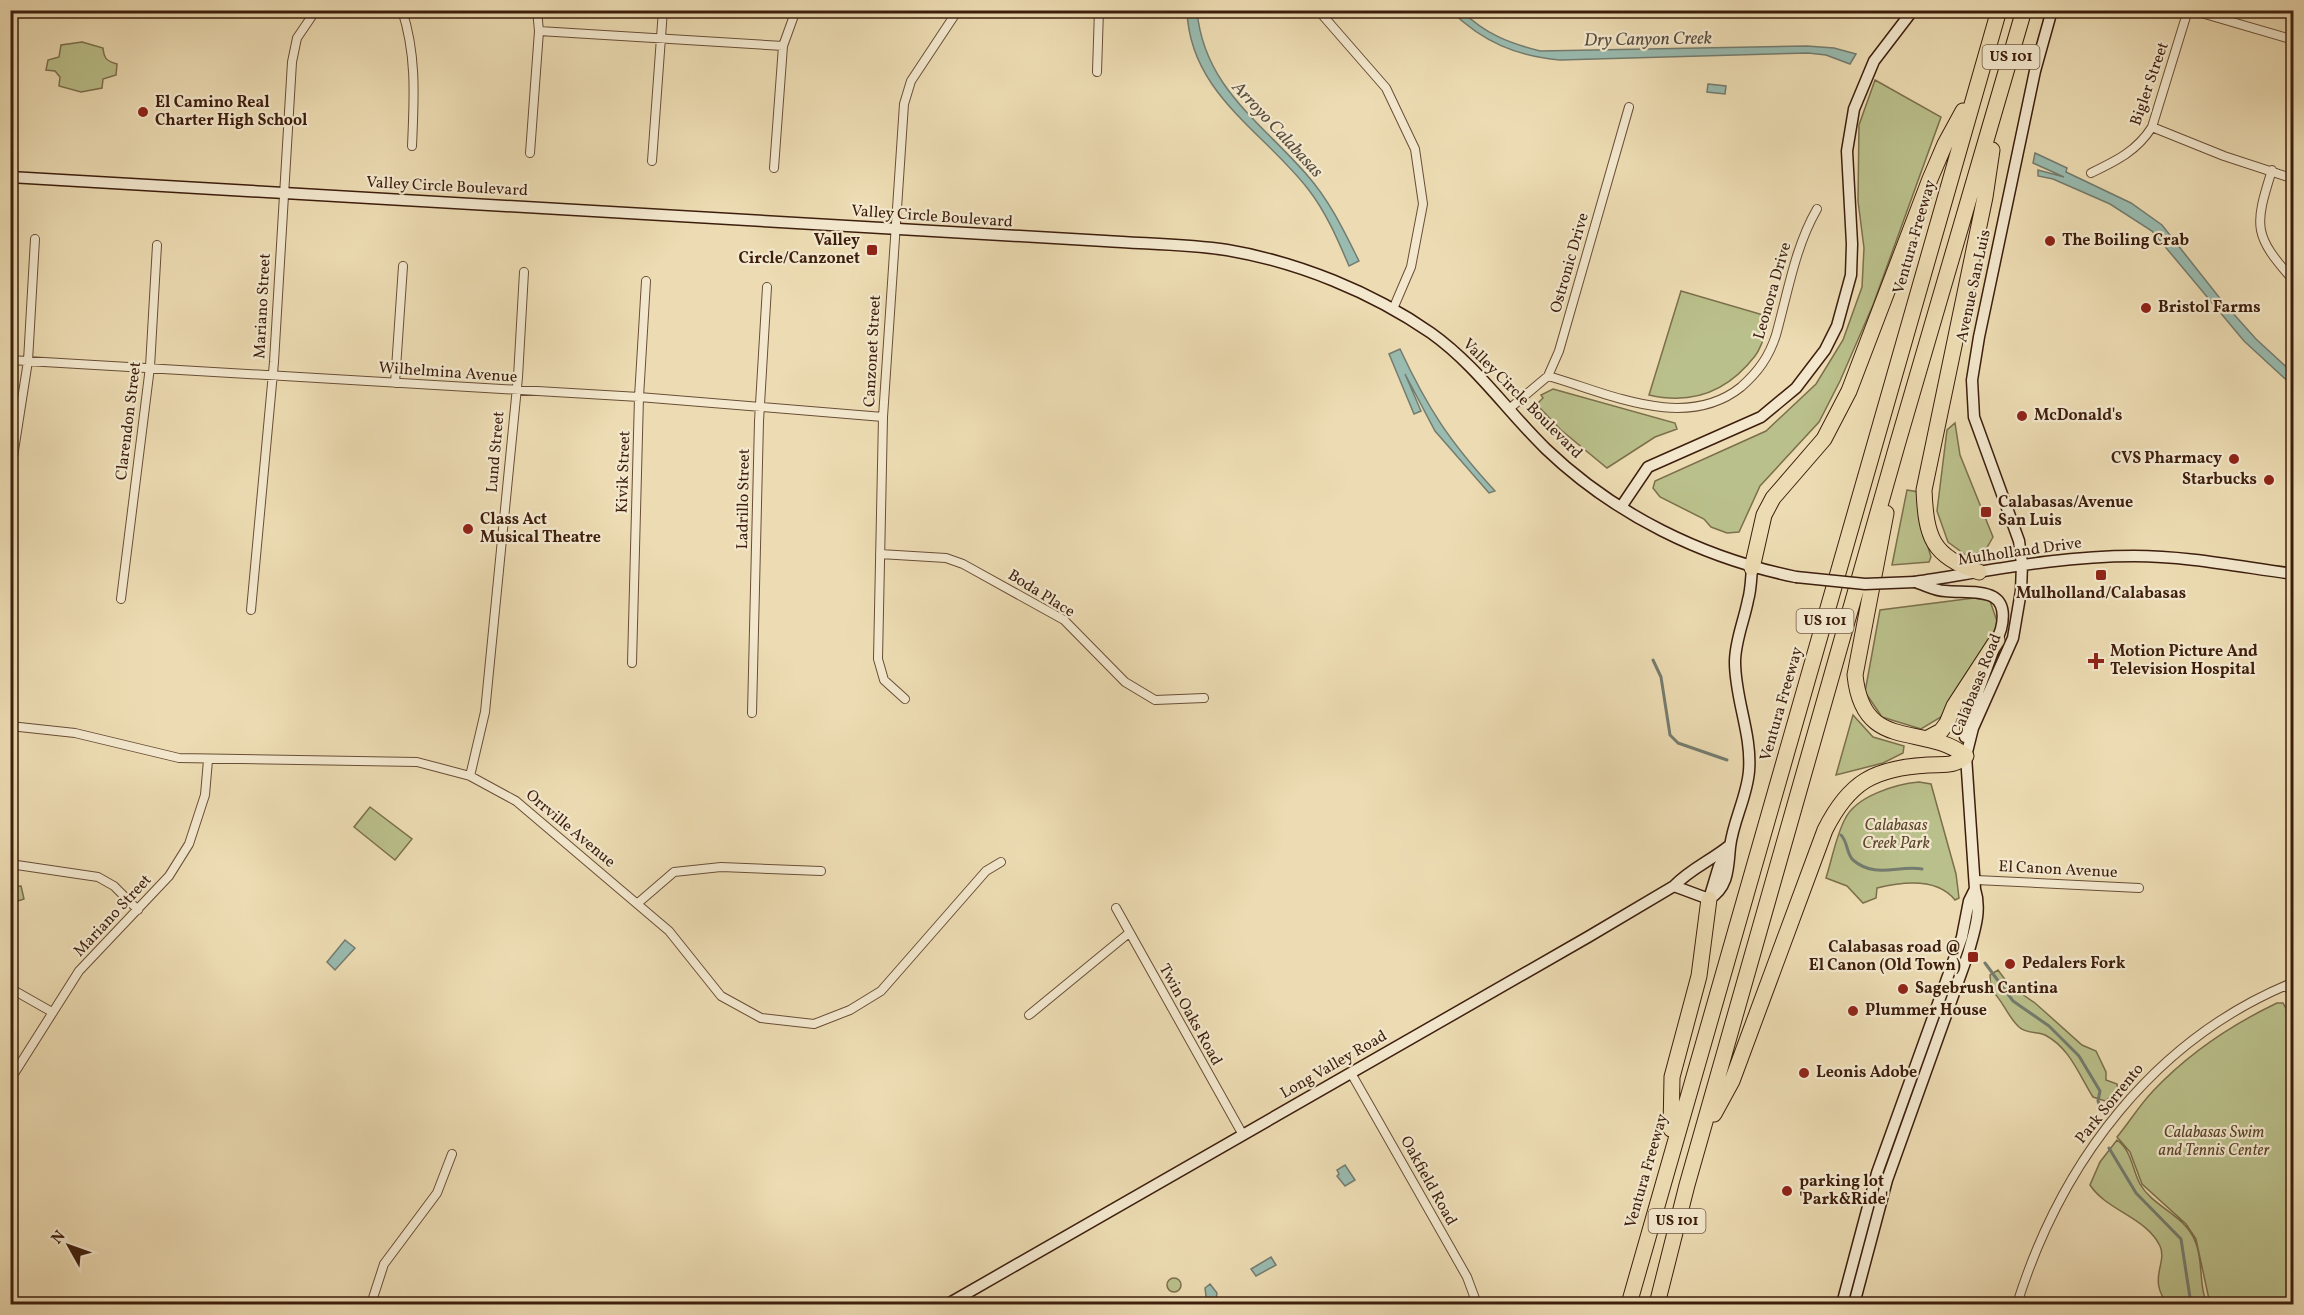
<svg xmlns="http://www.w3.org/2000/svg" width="2304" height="1315" font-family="Vollkorn,serif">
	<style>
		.green { fill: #bac08b; stroke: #7c6f4c; stroke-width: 1.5 }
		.water { fill: #99bbb0; stroke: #747c6f; stroke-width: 1.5 }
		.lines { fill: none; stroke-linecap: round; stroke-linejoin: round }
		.stream { stroke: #747c6f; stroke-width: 3 }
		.street-casing { stroke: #694e36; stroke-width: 10 }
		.secondary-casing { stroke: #3d1e0d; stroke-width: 13 }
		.highway-casing { stroke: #3d1e0d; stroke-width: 17 }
		.street { stroke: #f3e8ce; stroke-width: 8 }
		.secondary { stroke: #f3e8ce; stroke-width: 10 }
		.highway { stroke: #eddcb3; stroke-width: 15 }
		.secondary-bridge-casing { stroke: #3d1e0d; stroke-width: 13; stroke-linecap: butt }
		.secondary-bridge { stroke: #f3e8ce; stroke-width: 10 }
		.poi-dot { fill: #8f2418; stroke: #f3e8ce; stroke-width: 2 }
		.labels { text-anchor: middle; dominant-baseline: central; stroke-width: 4.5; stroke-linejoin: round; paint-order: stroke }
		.shield { fill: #f3e8ce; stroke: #745b47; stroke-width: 1.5 }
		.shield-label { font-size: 15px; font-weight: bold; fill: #3d1e0d }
		.street-label { font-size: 16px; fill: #3d1e0d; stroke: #f3e8ce }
		.poi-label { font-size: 16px; font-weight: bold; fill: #3d1e0d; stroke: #f3e8ce; text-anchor: start }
		.park-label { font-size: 16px; font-style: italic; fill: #5c462c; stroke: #f3e8ce }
		.water-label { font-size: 18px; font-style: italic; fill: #594d3e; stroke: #f3e8ce }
	</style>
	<rect width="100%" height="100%" fill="#eddcb3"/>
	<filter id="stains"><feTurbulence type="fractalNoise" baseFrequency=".00333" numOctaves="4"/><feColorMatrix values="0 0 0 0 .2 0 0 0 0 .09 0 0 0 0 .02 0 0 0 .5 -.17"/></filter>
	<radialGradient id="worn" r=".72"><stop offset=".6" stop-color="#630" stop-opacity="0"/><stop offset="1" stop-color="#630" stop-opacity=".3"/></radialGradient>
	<path class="green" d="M 82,42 L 103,48 C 104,58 106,61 117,64 L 116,75 L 103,79 L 102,88 L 81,92 L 59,86 L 60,77 L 55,71 L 46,70 L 48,60 L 59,57 L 61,45 Z
		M 1875,80 L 1941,117 L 1873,305 L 1840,381 L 1819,422 L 1760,486 L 1739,532 L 1727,533 L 1711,527 L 1704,519 L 1660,497 L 1653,488 L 1655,481 L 1766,431 L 1816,384 L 1843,340 L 1862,287 L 1864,248 L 1858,201 L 1859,125 Z
		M 1681,291 L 1770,317 C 1766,330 1763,346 1755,356 C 1728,391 1692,405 1649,395 Z
		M 1553,389 L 1675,423 L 1677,429 L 1655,437 L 1607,468 L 1561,430 L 1539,407 L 1538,403 L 1543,398 L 1541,395 Z
		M 1955,423 L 1960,455 L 1993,537 L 1985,551 L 1967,556 L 1948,542 L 1937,511 L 1947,430 Z
		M 1907,490 L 1919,492 L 1921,523 L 1931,557 L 1929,562 L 1892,565 Z
		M 1974,598 L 1990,601 L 1998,624 L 1985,654 L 1968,672 L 1941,717 L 1921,729 L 1882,717 L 1865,692 L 1880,610 Z
		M 1853,715 L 1873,737 L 1904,746 L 1903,753 L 1883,763 L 1836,775 Z
		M 1919,782 L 1931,784 L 1956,874 L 1959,898 L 1955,900 C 1937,877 1901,882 1877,888 L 1876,898 L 1863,903 L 1847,886 L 1826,878 C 1832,859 1836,836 1845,819 C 1856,796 1896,784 1919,782 Z
		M 370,807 L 412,839 L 395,860 L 354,827 Z
		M 21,886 L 24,899 L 12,903 L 11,887 Z
		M 1998,970 L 2009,985 L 2035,1003 L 2082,1045 L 2096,1051 L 2106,1072 L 2106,1080 L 2117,1084 L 2118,1091 L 2105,1101 L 2093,1097 C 2079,1075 2070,1048 2045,1035 C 2036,1031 2026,1034 2019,1027 C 2007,1016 2003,1000 1991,990 L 1990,975 Z
		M 2277,1003 L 2283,1003 L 2293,1021 L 2293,1304 L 2210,1304 L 2196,1239 L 2186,1224 L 2142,1184 L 2130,1152 L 2117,1137 C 2130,1121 2139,1106 2153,1091 C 2188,1054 2231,1025 2277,1003 Z
		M 2117,1140 C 2132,1151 2132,1169 2140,1184 C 2153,1207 2185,1215 2195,1241 C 2204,1261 2198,1285 2207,1304 L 2166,1304 C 2164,1299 2160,1293 2159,1287 C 2155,1273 2166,1259 2160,1246 C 2146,1217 2107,1211 2090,1185 L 2100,1162 Z
		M1167 1285a7 7 0 1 1 14 0a7 7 0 1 1-14 0Z"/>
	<path class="water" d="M 1187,11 L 1197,11 C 1204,87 1261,122 1307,175 C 1330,201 1344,231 1359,261 L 1349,266 C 1338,240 1326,212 1308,189 C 1263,131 1190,93 1187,11 Z
		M 1451,11 L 1462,11 C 1485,34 1509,43 1540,51 L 1807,46 L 1834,48 L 1856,54 L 1850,64 L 1826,55 L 1808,53 L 1560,60 C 1516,56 1483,42 1451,11 Z
		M 1708,84 L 1726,86 L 1725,94 L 1707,92 Z
		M 2035,153 L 2067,168 L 2066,172 L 2131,203 L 2162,225 L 2222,301 L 2256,339 L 2293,373 L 2293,386 L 2244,341 L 2152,231 L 2110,204 L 2053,179 L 2038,176 L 2038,170 L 2064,177 L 2033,163 Z
		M 1400,349 C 1428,409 1450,442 1495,491 L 1489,493 L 1435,431 L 1405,374 L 1421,411 L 1414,414 L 1389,354 Z
		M 345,940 L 355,948 L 335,970 L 327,962 Z
		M 1345,1165 L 1355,1180 L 1345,1186 L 1337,1176 L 1339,1174 L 1337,1170 Z
		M 1271,1257 L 1276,1265 L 1256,1276 L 1251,1269 Z
		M 1210,1284 L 1217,1293 L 1216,1300 L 1207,1304 L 1205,1288 Z"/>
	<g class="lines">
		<path class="stream" d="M 1653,660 L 1661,677 L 1670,735 L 1678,743 L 1727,760
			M 1841,835 C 1848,842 1846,853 1853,860 C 1875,879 1898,865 1922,869
			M 1985,963 L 2013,1001 L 2049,1026 L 2079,1056 L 2100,1091 L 2098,1101 L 2101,1109
			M 2109,1148 L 2136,1193 L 2181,1239 L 2191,1304"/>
		<defs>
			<path id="street" d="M 402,10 C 417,56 414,99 412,146
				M 1318,10 L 1386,88 L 1415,149 L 1423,204 L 1411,267 L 1393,309
				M 2191,10 L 2294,40
				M 539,31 L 783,46
				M 1097,72 L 1099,10
				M 2152,127 L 2224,156 L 2294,179
				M 530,153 L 539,31 L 537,10
				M 652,161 L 663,10
				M 774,168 L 783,46 L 796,10
				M 2272,170 C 2254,227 2253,235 2294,281
				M 2091,173 C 2116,161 2137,151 2152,127 L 2188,10
				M 10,360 L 639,397 L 883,417
				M 1548,376 C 1608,393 1685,432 1741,387 C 1758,372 1769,357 1776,335 C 1788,292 1795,247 1817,209
				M 395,383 L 403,266
				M 1509,409 L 1548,376 L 1559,351 L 1629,107
				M 10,476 L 28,361 L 35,239
				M 880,554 L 946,558 L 963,564 L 1064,620 L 1125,682 L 1155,700 L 1204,698
				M 121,599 L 150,367 L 157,245
				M 251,610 L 274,362 L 292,62 L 297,38 L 316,10
				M 632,663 L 639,397 L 646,281
				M 905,699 L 884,680 L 878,659 L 883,417 L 904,104 L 911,81 L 958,10
				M 752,713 L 759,421 L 767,287
				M 10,726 L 75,733 L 179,758 L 417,762 L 470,776 L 516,801 L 669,931 L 721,996 L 761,1018 L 814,1024 L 850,1010 L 881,991 L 986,871 L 1001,862
				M 470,776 L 485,712 L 518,377 L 524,272
				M 10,864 L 98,877 L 114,886 L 138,910
				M 1976,880 L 2139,888
				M 638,903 L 674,872 L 721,867 L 821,871
				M 1116,908 L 1243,1135
				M 2287,985 L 2294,998
				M 15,991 L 52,1012
				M 1029,1015 L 1129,933
				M 1351,1073 L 1467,1277 L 1477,1304
				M 10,1080 L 79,971 L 169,876 L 189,844 L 205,795 L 208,760
				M 371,1304 L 384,1264 L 437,1193 L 452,1154
				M 2017,1304 C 2061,1163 2153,1039 2294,982"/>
			<path id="secondary" d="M 10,177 L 1105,241 C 1146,244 1187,244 1227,250 C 1298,262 1372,292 1431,333 C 1476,365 1507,411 1546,449 C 1615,515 1703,558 1796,577
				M 1621,507 L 1648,467 L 1761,417 L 1796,388 L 1825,350 L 1837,326 L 1851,275 L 1852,244 L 1847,151 L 1854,109 L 1874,61 L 1913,10
				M 1915,582 C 1988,571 2059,556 2134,556 C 2187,556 2241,567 2294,574
				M 1918,583 C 1927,586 1936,591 1945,591 C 1971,594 2012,584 2001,629 L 1966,725 L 1965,737
				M 1674,886 L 1709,899
				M 1709,899 C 1729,887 1728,867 1730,847 C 1733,821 1747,797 1749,771 C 1752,734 1735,699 1735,662 C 1735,641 1744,621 1748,600 C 1751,590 1751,579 1752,568
				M 1709,899 L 1719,866 L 1727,851
				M 948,1304 L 1588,937 L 1674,886 C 1690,869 1712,860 1730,845
				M 1842,1304 L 1877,1173 L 1962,937 L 1969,901 L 1975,889
				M 1854,1304 L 1887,1180 L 1968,954 C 1974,932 1982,911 1975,889 L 1966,756 L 1973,728 L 2013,638 L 2021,591 L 2022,564 L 2019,541 L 1974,417 L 1972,380 L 1979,337 L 2035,71 L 2052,10"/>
			<path id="highway" d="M 1752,568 L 1764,515 L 1773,498 L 1824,439 L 1849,391 L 1930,179 L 1945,144 L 1963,111
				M 1979,572 C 1932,557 1926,537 1924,490 L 1985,197 L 1992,150
				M 1926,739 L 1941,731 L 1947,723 L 1954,706 L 1997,640
				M 1714,1114 L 1732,1081 L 1825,830 C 1849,782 1874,768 1928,765 C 1945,764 1953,767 1966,756 C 1923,722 1863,754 1855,675 L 1886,513
				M 1671,1129 L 1672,1077 L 1699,976 L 1709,899
				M 1629,1304 L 1999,10
				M 1657,1304 L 1687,1185 L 1898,442 L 2024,10"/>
		</defs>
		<use href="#street" class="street-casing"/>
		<use href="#secondary" class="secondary-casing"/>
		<use href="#highway" class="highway-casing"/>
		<use href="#street" class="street"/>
		<use href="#secondary" class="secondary"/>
		<use href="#highway" class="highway"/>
		<defs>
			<path id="secondary-bridge" d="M 1796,577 L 1865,584 L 1915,582"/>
		</defs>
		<use href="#secondary-bridge" class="secondary-bridge-casing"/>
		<use href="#secondary-bridge" class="secondary-bridge"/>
	</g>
	<g class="poi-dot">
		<circle cx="143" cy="112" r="6"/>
		<circle cx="2050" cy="241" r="6"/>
		<rect x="866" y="244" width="12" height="12" rx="3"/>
		<circle cx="2146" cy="308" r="6"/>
		<circle cx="2022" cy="416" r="6"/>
		<circle cx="2234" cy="459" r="6"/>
		<circle cx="2269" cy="480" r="6"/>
		<rect x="1980" y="506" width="12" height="12" rx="3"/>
		<circle cx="468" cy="529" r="6"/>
		<rect x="2095" y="569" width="12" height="12" rx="3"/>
		<path d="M2093 652h6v6h6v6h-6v6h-6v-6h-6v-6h6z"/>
		<rect x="1967" y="951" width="12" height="12" rx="3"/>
		<circle cx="2010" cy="964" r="6"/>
		<circle cx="1903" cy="989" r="6"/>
		<circle cx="1853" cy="1011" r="6"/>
		<circle cx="1804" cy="1073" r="6"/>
		<circle cx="1787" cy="1191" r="6"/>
	</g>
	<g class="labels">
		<g class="shield">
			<rect x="1982.5" y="45" width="57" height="24" rx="4.5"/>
			<rect x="1796.5" y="609" width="57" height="24" rx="4.5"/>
			<rect x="1648.5" y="1209" width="57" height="24" rx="4.5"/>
		</g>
		<g class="shield-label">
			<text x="2011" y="57">US 101</text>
			<text x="1825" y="621">US 101</text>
			<text x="1677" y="1221">US 101</text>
		</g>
		<g class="street-label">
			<text transform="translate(2150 84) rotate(-71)">Bigler Street</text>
			<text transform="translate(447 187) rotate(3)">Valley Circle Boulevard</text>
			<text transform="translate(932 217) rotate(4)">Valley Circle Boulevard</text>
			<text transform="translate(1915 237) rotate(-74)">Ventura Freeway</text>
			<text transform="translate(1570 263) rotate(-74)">Ostronic Drive</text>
			<text transform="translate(1974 286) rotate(-78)">Avenue San Luis</text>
			<text transform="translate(1773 291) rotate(-74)">Leonora Drive</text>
			<text transform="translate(263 306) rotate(-87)">Mariano Street</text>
			<text transform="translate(873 351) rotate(-87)">Canzonet Street</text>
			<text transform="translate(448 373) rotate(4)">Wilhelmina Avenue</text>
			<text transform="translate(1522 399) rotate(45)">Valley Circle Boulevard</text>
			<text transform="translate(129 421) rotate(-83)">Clarendon Street</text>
			<text transform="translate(496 452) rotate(-85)">Lund Street</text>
			<text transform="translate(624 472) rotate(-88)">Kivik Street</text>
			<text transform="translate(744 499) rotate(-89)">Ladrillo Street</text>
			<text transform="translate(2020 552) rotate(-8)">Mulholland Drive</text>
			<text transform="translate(1041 594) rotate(32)">Boda Place</text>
			<text transform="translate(1977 685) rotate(-68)">Calabasas Road</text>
			<text transform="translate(1782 704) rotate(-74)">Ventura Freeway</text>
			<text transform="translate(570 829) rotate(40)">Orrville Avenue</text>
			<text transform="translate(2058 870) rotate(3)">El Canon Avenue</text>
			<text transform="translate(113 916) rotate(-47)">Mariano Street</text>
			<text transform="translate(1190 1015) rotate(61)">Twin Oaks Road</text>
			<text transform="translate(1334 1065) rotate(-30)">Long Valley Road</text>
			<text transform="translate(2110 1104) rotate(-51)">Park Sorrento</text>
			<text transform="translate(1647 1171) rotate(-74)">Ventura Freeway</text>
			<text transform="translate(1428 1181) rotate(61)">Oakfield Road</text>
		</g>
		<g class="poi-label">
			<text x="155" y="103">El Camino Real<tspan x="155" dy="18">Charter High School</tspan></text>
			<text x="860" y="241" text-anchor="end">Valley<tspan x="860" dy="18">Circle/Canzonet</tspan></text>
			<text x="2062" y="241">The Boiling Crab</text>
			<text x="2158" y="308">Bristol Farms</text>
			<text x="2034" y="416">McDonald's</text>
			<text x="2222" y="459" text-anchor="end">CVS Pharmacy</text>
			<text x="2257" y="480" text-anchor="end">Starbucks</text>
			<text x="1998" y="503">Calabasas/Avenue<tspan x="1998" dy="18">San Luis</tspan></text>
			<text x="480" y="520">Class Act<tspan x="480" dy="18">Musical Theatre</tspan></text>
			<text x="2101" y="594" text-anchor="middle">Mulholland/Calabasas</text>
			<text x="2110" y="652">Motion Picture And<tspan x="2110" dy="18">Television Hospital</tspan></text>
			<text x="1961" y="948" text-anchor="end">Calabasas road @<tspan x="1961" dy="18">El Canon (Old Town)</tspan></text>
			<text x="2022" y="964">Pedalers Fork</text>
			<text x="1915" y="989">Sagebrush Cantina</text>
			<text x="1865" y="1011">Plummer House</text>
			<text x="1816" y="1073">Leonis Adobe</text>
			<text x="1799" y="1182">parking lot<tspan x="1799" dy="18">'Park&amp;Ride'</tspan></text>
		</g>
		<g class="park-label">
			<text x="1896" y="826">Calabasas<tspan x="1896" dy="18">Creek Park</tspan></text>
			<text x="2214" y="1133">Calabasas Swim<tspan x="2214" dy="18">and Tennis Center</tspan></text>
		</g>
		<g class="water-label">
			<text transform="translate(1648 40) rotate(-1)">Dry Canyon Creek</text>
			<text transform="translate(1277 130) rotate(47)">Arroyo Calabasas</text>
		</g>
	</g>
	<rect width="2304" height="1315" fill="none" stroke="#eddcb3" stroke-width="36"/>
	<rect x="12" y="12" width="2280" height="1291" fill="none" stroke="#3d1e0d" stroke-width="3"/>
	<rect x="18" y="18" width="2268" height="1279" fill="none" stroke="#3d1e0d" stroke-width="1.5"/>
	<g transform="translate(69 1246) rotate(310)" stroke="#f3e8ce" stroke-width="4.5" paint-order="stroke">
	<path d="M0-4.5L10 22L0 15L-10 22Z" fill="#3d1e0d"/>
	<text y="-9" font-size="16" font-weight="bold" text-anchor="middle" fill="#3d1e0d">N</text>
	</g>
	<rect width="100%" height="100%" filter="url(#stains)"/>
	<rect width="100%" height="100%" fill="url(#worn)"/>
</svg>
